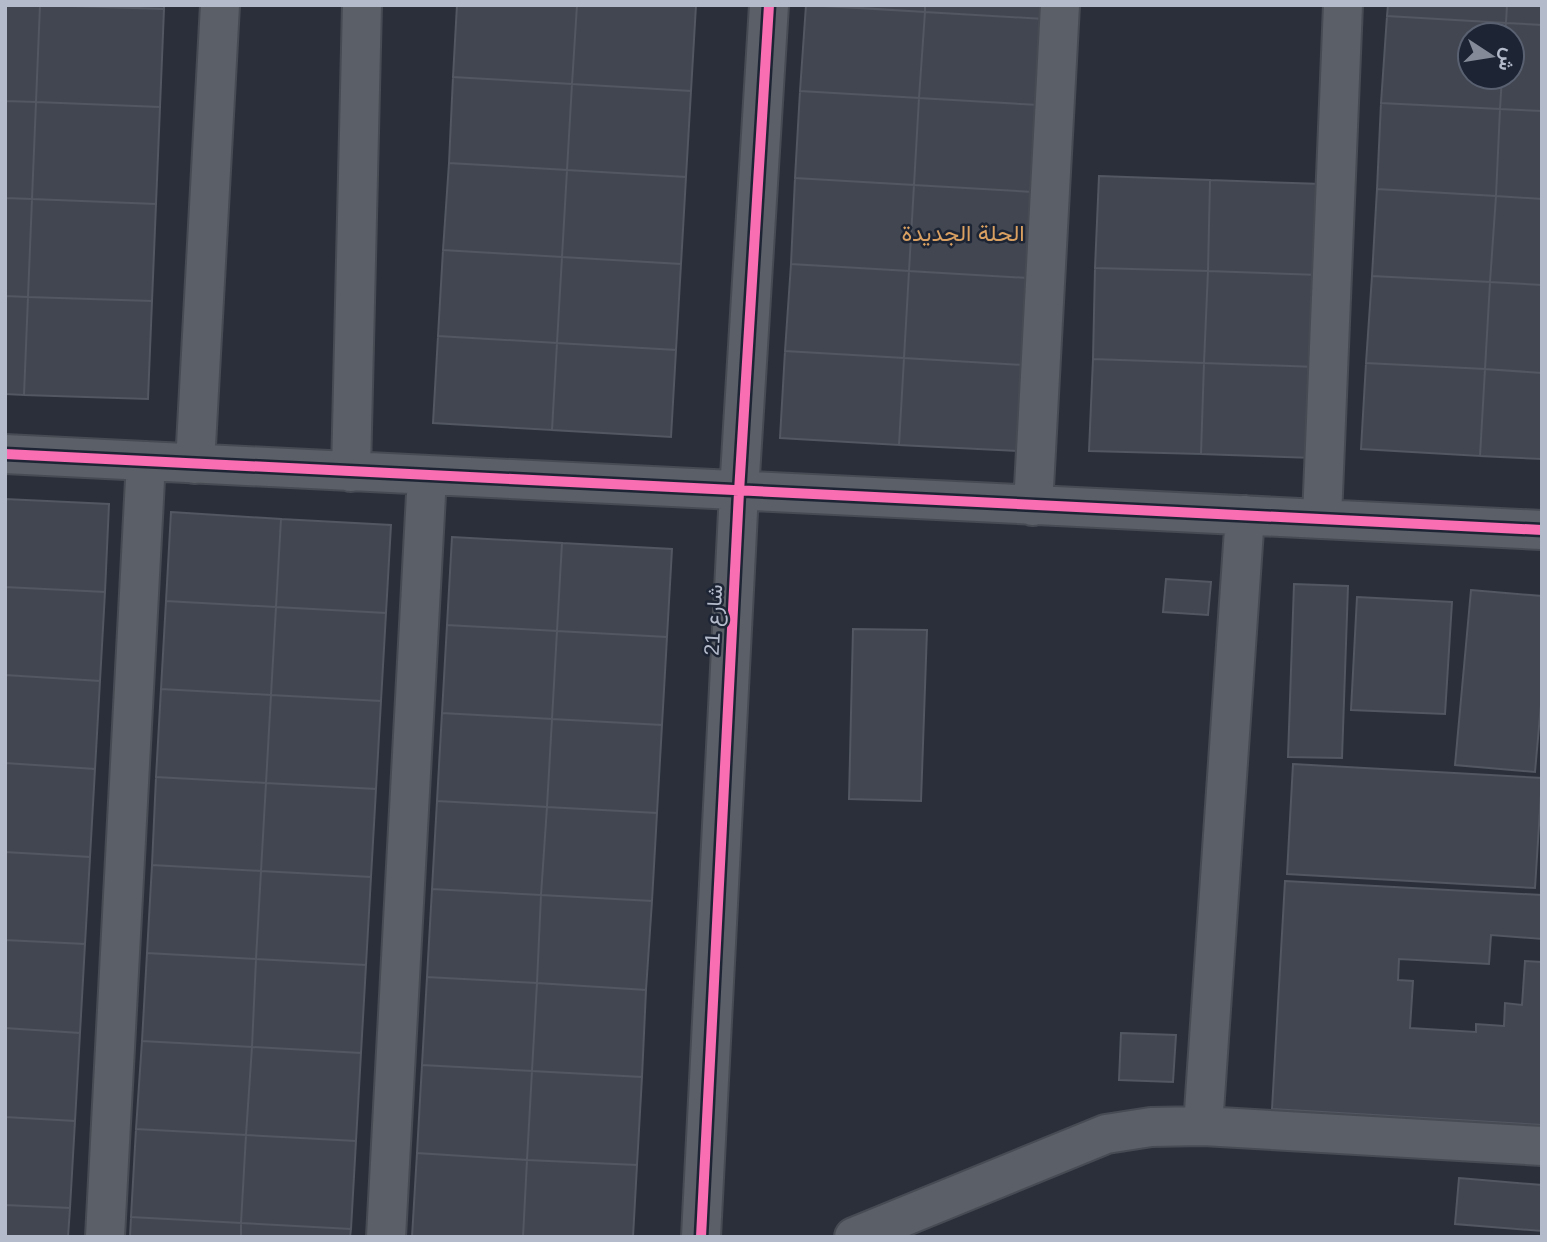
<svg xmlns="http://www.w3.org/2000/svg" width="1547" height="1242" font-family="Arial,Vazirmatn,sans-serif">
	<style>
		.building { fill: #424650; stroke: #525761; stroke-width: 2 }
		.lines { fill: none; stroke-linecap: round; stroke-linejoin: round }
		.minor-casing { stroke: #474b53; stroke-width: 42 }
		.minor { stroke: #5b5f67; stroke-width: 38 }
		.cycleway-casing { stroke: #1d2535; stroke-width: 15 }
		.cycleway { stroke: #f96db3; stroke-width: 10 }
		.labels { text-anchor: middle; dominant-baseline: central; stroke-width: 5; stroke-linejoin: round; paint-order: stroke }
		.street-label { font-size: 21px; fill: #b4bbcb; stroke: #1d2535 }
		.neighbourhood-label { font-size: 23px; fill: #d9a061; stroke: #1d2535 }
	</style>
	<rect width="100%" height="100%" fill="#2a2f3a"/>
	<path class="building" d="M 5,5 L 40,5 L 36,102 L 5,101 Z
		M 40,5 L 164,9 L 160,107 L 36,102 Z
		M 66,5 L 164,5 L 164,9 Z
		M 457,5 L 577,5 L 572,84 L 453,77 Z
		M 577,5 L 696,5 L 691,91 L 572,84 Z
		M 806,5 L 925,12 L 919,98 L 800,91 Z
		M 816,5 L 925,5 L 925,12 Z
		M 925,5 L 1045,5 L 1044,19 L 925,12 Z
		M 1388,5 L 1507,5 L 1506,23 L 1387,16 Z
		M 1507,5 L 1542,5 L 1542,25 L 1506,23 Z
		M 925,12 L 1044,19 L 1038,105 L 919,98 Z
		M 1387,16 L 1506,23 L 1505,35 L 1470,35 L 1470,77 L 1502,77 L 1500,109 L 1381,103 Z
		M 1506,23 L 1542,25 L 1542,111 L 1500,109 L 1502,77 L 1512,77 L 1512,35 L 1505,35 Z
		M 453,77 L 572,84 L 567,170 L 449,163 Z
		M 572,84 L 691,91 L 686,177 L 567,170 Z
		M 800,91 L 919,98 L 914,185 L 795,178 Z
		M 919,98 L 1038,105 L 1033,192 L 914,185 Z
		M 5,101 L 36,102 L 32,199 L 5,198 Z
		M 36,102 L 160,107 L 156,204 L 32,199 Z
		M 1381,103 L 1500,109 L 1496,196 L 1377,189 Z
		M 1500,109 L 1542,111 L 1542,199 L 1496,196 Z
		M 449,163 L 567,170 L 562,257 L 443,250 Z
		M 567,170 L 686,177 L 681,264 L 562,257 Z
		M 1099,176 L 1210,180 L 1208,271 L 1095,268 Z
		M 795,178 L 914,185 L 909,271 L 791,264 Z
		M 1210,180 L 1322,184 L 1319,275 L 1208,271 Z
		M 914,185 L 1033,192 L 1028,278 L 909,271 Z
		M 1377,189 L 1496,196 L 1490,282 L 1372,276 Z
		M 1496,196 L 1542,199 L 1542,285 L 1490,282 Z
		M 5,198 L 32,199 L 28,297 L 5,296 Z
		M 32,199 L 156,204 L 152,301 L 28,297 Z
		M 443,250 L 562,257 L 557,343 L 438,336 Z
		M 562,257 L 681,264 L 676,350 L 557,343 Z
		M 791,264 L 909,271 L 904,358 L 785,351 Z
		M 1095,268 L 1208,271 L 1204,363 L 1093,359 Z
		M 909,271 L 1028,278 L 1023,365 L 904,358 Z
		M 1208,271 L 1319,275 L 1316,367 L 1204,363 Z
		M 1372,276 L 1490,282 L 1485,369 L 1366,363 Z
		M 1490,282 L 1542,285 L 1542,373 L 1485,369 Z
		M 5,296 L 28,297 L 24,395 L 5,394 Z
		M 28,297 L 152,301 L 148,399 L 24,395 Z
		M 438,336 L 557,343 L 552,430 L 433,423 Z
		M 557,343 L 676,350 L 671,437 L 552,430 Z
		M 785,351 L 904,358 L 899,445 L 780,438 Z
		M 904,358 L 1023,365 L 1018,451 L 899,445 Z
		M 1093,359 L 1204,363 L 1201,454 L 1089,451 Z
		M 1204,363 L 1316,367 L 1313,458 L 1201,454 Z
		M 1366,363 L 1485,369 L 1480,456 L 1361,449 Z
		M 1485,369 L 1542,373 L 1542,459 L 1480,456 Z
		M 5,499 L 109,504 L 105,592 L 5,587 Z
		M 171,512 L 281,519 L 276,607 L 166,601 Z
		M 281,519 L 391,525 L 386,613 L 276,607 Z
		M 452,537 L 562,543 L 557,631 L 447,625 Z
		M 562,543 L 672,549 L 667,637 L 557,631 Z
		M 1166,579 L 1211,582 L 1208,615 L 1163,612 Z
		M 1294,584 L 1348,586 L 1342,758 L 1288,757 Z
		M 5,587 L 105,592 L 100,681 L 5,675 Z
		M 1471,590 L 1542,596 L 1542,693 L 1535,772 L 1455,765 Z
		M 1357,597 L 1452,602 L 1445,714 L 1351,710 Z
		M 166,601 L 276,607 L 271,695 L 161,689 Z
		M 276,607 L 386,613 L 381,701 L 271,695 Z
		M 447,625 L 557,631 L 552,719 L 442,713 Z
		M 853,629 L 927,630 L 921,801 L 849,799 Z
		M 557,631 L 667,637 L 662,725 L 552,719 Z
		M 5,675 L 100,681 L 95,769 L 5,763 Z
		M 161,689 L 271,695 L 266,783 L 156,777 Z
		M 271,695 L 381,701 L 376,789 L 266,783 Z
		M 442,713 L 552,719 L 547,807 L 437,801 Z
		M 552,719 L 662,725 L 657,813 L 547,807 Z
		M 5,763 L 95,769 L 90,857 L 5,852 Z
		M 1293,764 L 1542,778 L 1535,888 L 1287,874 Z
		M 156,777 L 266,783 L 261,871 L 152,865 Z
		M 266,783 L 376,789 L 371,877 L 261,871 Z
		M 437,801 L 547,807 L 541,895 L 432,889 Z
		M 547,807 L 657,813 L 652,901 L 541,895 Z
		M 5,852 L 90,857 L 85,944 L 5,940 Z
		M 152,865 L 261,871 L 256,959 L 147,953 Z
		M 261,871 L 371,877 L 366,965 L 256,959 Z
		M 1285,881 L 1542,895 L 1542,939 L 1491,935 L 1489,964 L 1399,959 L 1398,980 L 1413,981 L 1410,1028 L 1476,1032 L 1476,1024 L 1504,1026 L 1505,1003 L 1522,1005 L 1525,961 L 1542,962 L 1542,1125 L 1272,1109 Z
		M 432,889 L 541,895 L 537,983 L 427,977 Z
		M 541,895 L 652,901 L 646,990 L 537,983 Z
		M 5,940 L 85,944 L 80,1033 L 5,1028 Z
		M 147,953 L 256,959 L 252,1047 L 142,1041 Z
		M 256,959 L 366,965 L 361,1053 L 252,1047 Z
		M 427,977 L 537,983 L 532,1071 L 422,1065 Z
		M 537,983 L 646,990 L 642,1077 L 532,1071 Z
		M 5,1028 L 80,1033 L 75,1121 L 5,1117 Z
		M 1121,1033 L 1176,1035 L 1173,1082 L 1119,1080 Z
		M 142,1041 L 252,1047 L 246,1135 L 136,1129 Z
		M 252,1047 L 361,1053 L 356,1141 L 246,1135 Z
		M 422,1065 L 532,1071 L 527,1160 L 417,1153 Z
		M 532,1071 L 642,1077 L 637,1165 L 527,1160 Z
		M 5,1117 L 75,1121 L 70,1208 L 5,1205 Z
		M 136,1129 L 246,1135 L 241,1223 L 131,1217 Z
		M 246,1135 L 356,1141 L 351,1229 L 241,1223 Z
		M 417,1153 L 527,1160 L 523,1237 L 412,1237 Z
		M 527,1160 L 637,1165 L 633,1237 L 523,1237 Z
		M 1459,1178 L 1542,1185 L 1542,1231 L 1455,1224 Z
		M 5,1205 L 70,1208 L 68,1237 L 5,1237 Z
		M 131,1217 L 241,1223 L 241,1237 L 130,1237 Z
		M 241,1223 L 351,1229 L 350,1237 L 241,1237 Z"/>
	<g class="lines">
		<defs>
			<path id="minor" d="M 5,454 L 1542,530
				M 195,464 L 220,5
				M 351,472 L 362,5
				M 1033,506 L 1060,5
				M 1322,518 L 1343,5
				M 1203,1126 L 1245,515
				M 105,1237 L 146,461
				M 386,1237 L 427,476
				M 701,1237 L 739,492 L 769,5
				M 854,1237 L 1106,1134 L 1151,1127 L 1203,1126 L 1542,1146"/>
		</defs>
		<use href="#minor" class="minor-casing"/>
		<use href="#minor" class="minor"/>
		<defs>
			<path id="cycleway" d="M 5,454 L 1542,530
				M 701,1237 L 739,492 L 769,5"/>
		</defs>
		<use href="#cycleway" class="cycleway-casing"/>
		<use href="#cycleway" class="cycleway"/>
	</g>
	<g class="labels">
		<g class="street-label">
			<text transform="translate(713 620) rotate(-87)">شارع 21</text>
		</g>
		<g class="neighbourhood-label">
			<text x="963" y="233">الحلة الجديدة</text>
		</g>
	</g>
	<rect width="1547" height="1242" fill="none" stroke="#b4bbcb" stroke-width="14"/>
	<g transform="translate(1491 56) rotate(102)"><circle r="33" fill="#1d2535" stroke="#596171" stroke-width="2"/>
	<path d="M0-5L12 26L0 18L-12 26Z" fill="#848a98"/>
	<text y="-10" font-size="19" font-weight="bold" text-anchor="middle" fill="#b4bbcb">ش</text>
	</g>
</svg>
